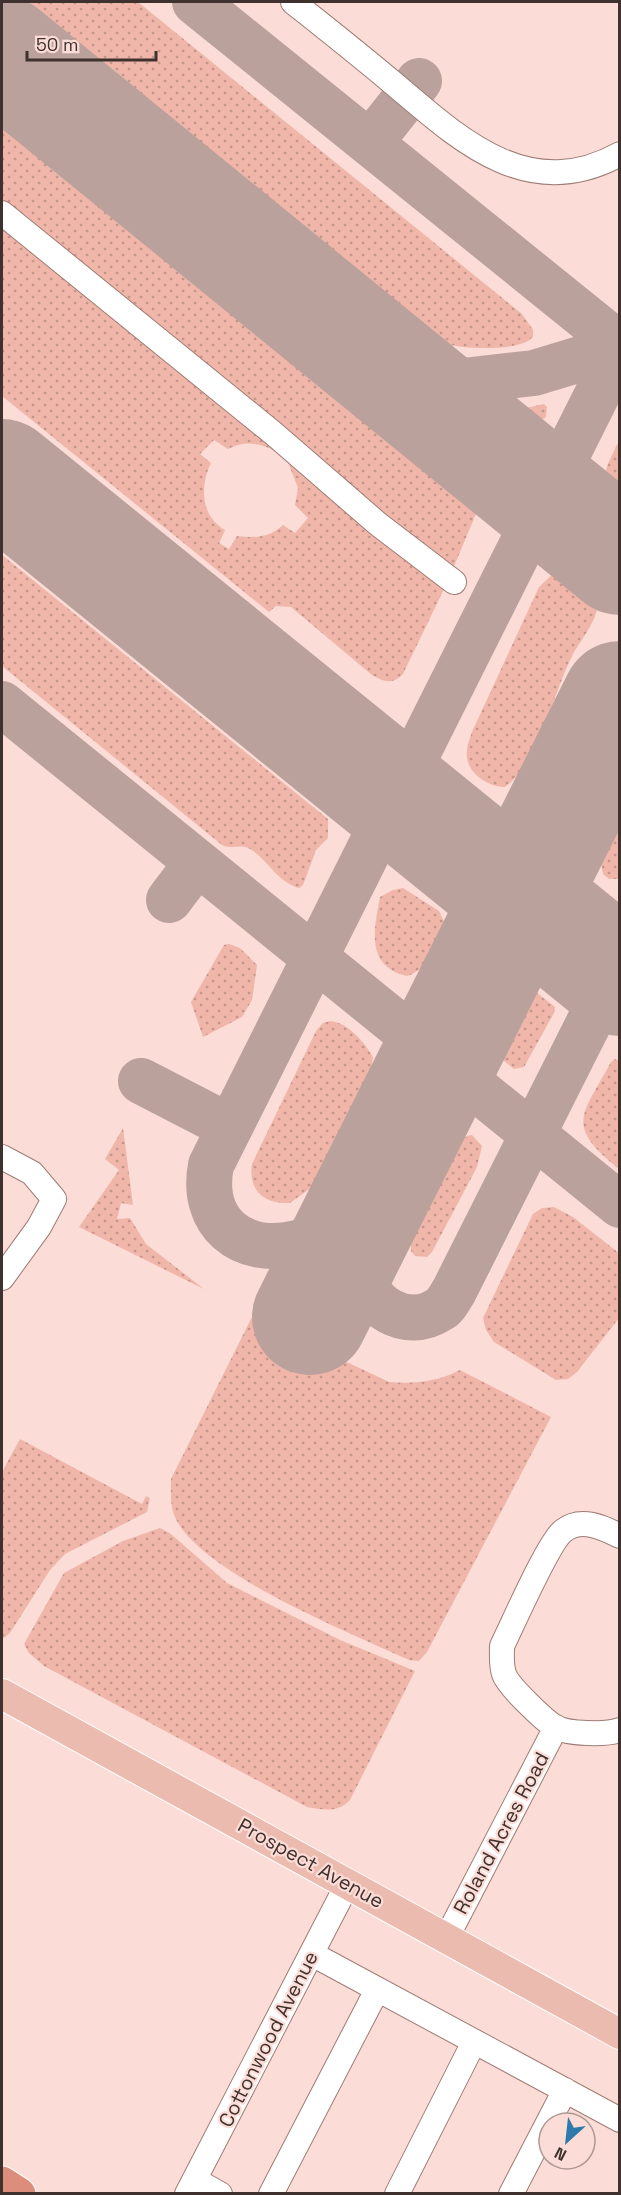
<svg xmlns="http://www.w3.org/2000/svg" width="621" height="2195" font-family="'Space Grotesk',sans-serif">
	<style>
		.grass { fill: url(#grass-dots) }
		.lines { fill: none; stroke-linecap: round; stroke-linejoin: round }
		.taxiway { stroke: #baa19c; stroke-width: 46 }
		.runway { stroke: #baa19c; stroke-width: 116 }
		.minor-casing { stroke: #9e7c74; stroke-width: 26 }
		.major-casing { stroke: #fff; stroke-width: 32 }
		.highway-casing { stroke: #fff; stroke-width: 35 }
		.minor { stroke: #fff; stroke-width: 24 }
		.major { stroke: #ebbbb0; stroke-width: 30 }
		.highway { stroke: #dd8d7c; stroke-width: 33 }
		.labels { text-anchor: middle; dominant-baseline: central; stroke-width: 4.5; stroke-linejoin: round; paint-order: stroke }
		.street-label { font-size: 20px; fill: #3f312e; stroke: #fbdcd6 }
	</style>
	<defs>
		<pattern id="grass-dots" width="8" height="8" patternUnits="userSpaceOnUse" patternTransform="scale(1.5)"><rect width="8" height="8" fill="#f0b6a9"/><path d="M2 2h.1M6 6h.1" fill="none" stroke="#c4958a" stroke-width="1.8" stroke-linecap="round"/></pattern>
	</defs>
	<rect width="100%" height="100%" fill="#fbdcd6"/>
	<path class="grass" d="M 2,2 L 138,2 L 522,314 L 533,330 L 533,337 C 520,352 465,349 446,344 C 427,339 411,329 394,321 L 2,5 Z
		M 2,104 L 465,485 L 478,509 L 452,571 L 2,206 Z
		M 2,226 L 279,453 C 262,444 247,439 228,449 L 214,440 L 200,454 L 211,463 C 200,485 200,516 225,530 L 219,543 L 229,549 L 237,536 C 255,538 269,538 283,525 L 295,533 L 308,518 L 295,505 L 298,488 L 287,460 L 445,587 L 403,674 C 393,685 384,682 372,675 L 291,607 L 276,606 L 269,612 L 2,396 Z
		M 544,404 L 547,407 L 546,417 L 541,420 L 519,419 L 504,413 Z
		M 619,441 L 619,503 C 595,480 607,466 619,441 Z
		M 2,555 L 328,819 L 328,838 L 316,850 L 303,885 L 299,888 C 276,881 269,861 250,849 C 241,843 231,850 222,845 L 2,666 Z
		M 566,571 C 577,577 598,586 598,601 C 598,620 582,638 573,654 C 554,690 539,763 505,787 C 487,787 464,771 467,751 C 467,745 470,738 472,732 L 539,587 L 555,572 Z
		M 619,828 L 619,879 L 609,879 L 603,874 L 601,864 Z
		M 403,888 L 439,911 L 445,924 C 436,943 429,970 407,976 C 365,966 374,929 380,897 L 393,890 Z
		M 229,944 L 240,948 L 257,965 L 252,1000 L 242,1017 L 203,1037 L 191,1002 L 224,945 Z
		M 532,989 L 555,1007 L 554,1013 L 524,1067 L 514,1069 L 503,1060 L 503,1050 Z
		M 330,1021 C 349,1023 364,1042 373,1057 L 369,1079 L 322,1170 L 312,1187 L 290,1203 C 264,1204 248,1191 252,1164 L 316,1031 L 323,1023 Z
		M 615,1059 L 620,1061 L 619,1169 C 564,1125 582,1116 611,1062 Z
		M 123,1128 L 133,1205 L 121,1203 L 117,1219 L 130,1218 L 146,1244 L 204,1289 L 79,1227 L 119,1170 L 105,1159 Z
		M 472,1135 L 482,1146 L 477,1167 L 432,1252 L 427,1257 L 415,1256 L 411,1251 L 411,1240 L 458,1144 L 467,1136 Z
		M 554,1207 L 573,1217 L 620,1254 L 619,1318 L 577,1372 L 568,1379 L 556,1380 L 494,1342 L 486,1330 L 483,1318 L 533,1214 L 542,1208 Z
		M 252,1317 L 389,1382 C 414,1384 437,1382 460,1370 L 551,1417 L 427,1652 L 419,1661 L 409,1660 C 353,1634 197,1572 174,1515 C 170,1504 171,1491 171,1479 Z
		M 20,1439 L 142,1504 L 146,1496 L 150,1498 L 147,1512 L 65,1554 L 50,1570 L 10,1633 L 4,1638 L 2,1637 L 2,1472 Z
		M 160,1528 L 171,1534 L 227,1583 L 340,1640 L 415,1671 L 350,1800 C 338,1813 323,1810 307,1807 L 44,1666 L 29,1653 L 24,1644 L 64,1573 L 123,1541 Z"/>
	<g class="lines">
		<path class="taxiway" d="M 195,2 L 620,345
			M 370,143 L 419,81
			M 411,387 L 534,373 L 620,347
			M 2,704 L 620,1205
			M 169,900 L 197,863
			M 141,1081 L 230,1127
			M 368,1200 C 347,1218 325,1236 297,1243 C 241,1257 200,1222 211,1165 L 620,349
			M 368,1200 C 363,1222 356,1247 360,1269 C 366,1305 406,1332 440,1309 C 446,1306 450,1297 454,1291 L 620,961"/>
		<path class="runway" d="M 2,54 L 620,557
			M 2,477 L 620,978
			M 310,1317 L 620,699"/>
		<defs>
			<path id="minor" d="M 293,2 C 327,29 360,55 393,83 C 459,139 528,205 620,154
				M 2,213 L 273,433 L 378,524 L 454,582
				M 2,1157 L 32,1173 L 54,1199 L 39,1227 L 2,1278
				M 620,1536 C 602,1527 581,1517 563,1531 C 548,1543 513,1624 502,1646 C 502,1655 501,1665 504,1674 C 508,1686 544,1720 555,1727 C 567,1734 607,1735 620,1730
				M 446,1939 L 556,1727
				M 312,1954 L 620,2120
				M 195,2180 L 220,2194
				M 187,2194 L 348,1883
				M 271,2194 L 377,1990
				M 397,2194 L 474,2042
				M 511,2194 L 565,2090"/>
			<path id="major" d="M 2,1694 L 620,2034"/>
			<path id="highway" d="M 2,2183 L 19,2194"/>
		</defs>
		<use href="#minor" class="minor-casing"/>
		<use href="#major" class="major-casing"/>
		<use href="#highway" class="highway-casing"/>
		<use href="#minor" class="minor"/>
		<use href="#major" class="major"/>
		<use href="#highway" class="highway"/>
	</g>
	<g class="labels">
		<g class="street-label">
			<text transform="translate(501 1833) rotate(-62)">Roland Acres Road</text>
			<text transform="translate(311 1863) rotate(29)">Prospect Avenue</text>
			<text transform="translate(268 2039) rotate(-63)">Cottonwood Avenue</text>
		</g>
	</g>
	<rect width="621" height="2195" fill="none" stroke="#3f312e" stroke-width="6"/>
	<g transform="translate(567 2141) rotate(207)"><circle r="28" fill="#fbdcd6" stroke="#b09893" stroke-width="1.5"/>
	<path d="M0-4.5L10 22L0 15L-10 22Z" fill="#2f7aad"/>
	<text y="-9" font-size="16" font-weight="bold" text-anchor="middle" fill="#3f312e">N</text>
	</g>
	<path d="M27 51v9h129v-9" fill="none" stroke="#3f312e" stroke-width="3"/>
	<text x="36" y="51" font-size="18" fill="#3f312e" stroke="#fbdcd6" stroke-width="4.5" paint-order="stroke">50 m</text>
</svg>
